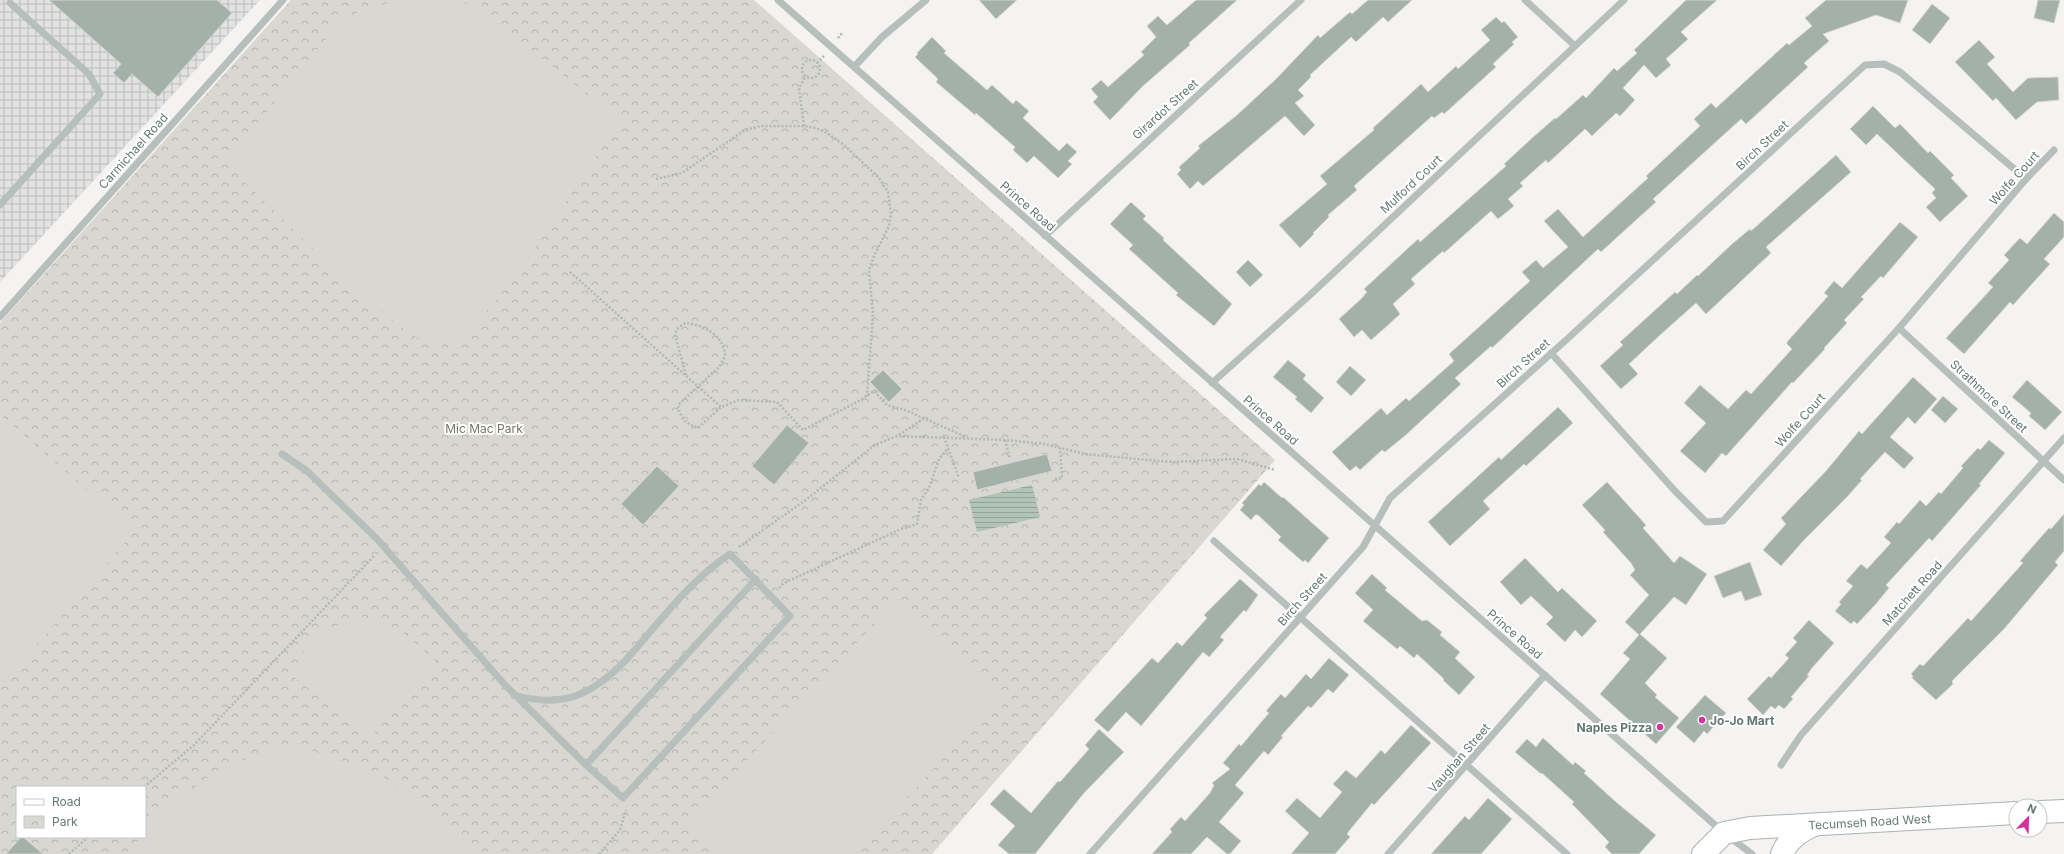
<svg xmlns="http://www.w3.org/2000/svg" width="2064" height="854" font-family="Inter,sans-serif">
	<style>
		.industrial { fill: url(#industrial-grid) }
		.park { fill: url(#park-crowns); fill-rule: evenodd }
		.pitch { fill: #d9d7d1 }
		.water { fill: url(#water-rules) }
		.building { fill: #a4b0aa; stroke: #d6d5d4 }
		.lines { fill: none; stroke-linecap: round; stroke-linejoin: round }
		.major-casing { stroke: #aab3af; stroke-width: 24 }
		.path { stroke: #b2b8b6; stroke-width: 2.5; stroke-dasharray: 2 2; stroke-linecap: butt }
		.minor { stroke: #b7bfbc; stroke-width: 7 }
		.major { stroke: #fff; stroke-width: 22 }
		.poi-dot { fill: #d1359c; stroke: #fff; stroke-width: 1.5 }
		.labels { text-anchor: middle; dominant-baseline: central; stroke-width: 4; stroke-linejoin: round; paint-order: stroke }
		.street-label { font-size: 12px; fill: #637a70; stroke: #fff }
		.park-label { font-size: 12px; fill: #787665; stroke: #fff }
		.poi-label { font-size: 12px; font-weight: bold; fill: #637a70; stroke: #fff; text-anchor: start }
	</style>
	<defs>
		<pattern id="industrial-grid" width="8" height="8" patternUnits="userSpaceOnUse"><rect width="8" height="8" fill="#e2e2e2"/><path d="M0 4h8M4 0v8" fill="none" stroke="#bbbcbc"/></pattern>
		<pattern id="park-crowns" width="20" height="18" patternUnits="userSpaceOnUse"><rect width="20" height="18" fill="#d9d7d1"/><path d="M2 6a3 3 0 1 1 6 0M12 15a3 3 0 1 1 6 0" fill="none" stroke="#b4b3ae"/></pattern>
		<pattern id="water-rules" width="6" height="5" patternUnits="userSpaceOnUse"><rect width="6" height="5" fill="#b2c3b8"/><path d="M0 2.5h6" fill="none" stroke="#94a39a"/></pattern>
	</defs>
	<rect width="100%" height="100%" fill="#f5f2f2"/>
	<path class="industrial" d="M 0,0 L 260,0 L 0,282 Z"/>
	<path class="park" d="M 291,0 L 754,0 L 1275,460 L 932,854 L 0,854 L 0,323 ZM 17,787 L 145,787 L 145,837 L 17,837 Z"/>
	<path class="pitch" d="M 410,0 L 458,0 L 482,10 L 620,121 L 519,271 L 473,328 L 454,342 L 431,344 L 410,334 L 354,288 L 225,163 L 339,23 C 363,6 381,4 410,0 Z
		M 0,415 L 135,531 L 0,687 Z
		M 897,600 L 1001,696 L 854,854 L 718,854 L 687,825 Z
		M 363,617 L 399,629 L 436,662 L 370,738 L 294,677 L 302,653 L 328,628 Z
		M 270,747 L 312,751 L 376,772 L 429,809 L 472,854 L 127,854 L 141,837 L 145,837 L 145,832 L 165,808 L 209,777 Z"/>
	<path class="water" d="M 1032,485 L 1040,517 L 977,532 L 969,500 Z"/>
	<path class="building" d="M 49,0 L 217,0 L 232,13 L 158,97 L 132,74 L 124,83 L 113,73 L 121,64 Z
		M 979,0 L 1017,0 L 996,19 Z
		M 1196,0 L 1237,0 L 1189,43 L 1190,45 L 1143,86 L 1110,120 L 1093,102 L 1098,97 L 1091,89 L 1101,80 L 1108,87 L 1144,55 L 1141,52 L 1156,37 L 1147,26 L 1158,16 L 1167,25 Z
		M 1368,0 L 1412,0 L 1388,22 L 1383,17 L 1356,42 L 1351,37 L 1310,75 L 1311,77 L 1298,90 L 1304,96 L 1295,103 L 1315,125 L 1304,136 L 1285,116 L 1203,186 L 1198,181 L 1190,189 L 1177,174 L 1181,170 L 1179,167 L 1200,148 L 1198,146 L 1236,116 L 1276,79 L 1318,35 L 1320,38 L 1350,12 L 1352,14 Z
		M 1686,0 L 1717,0 L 1681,32 L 1688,39 L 1666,59 L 1671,65 L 1656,78 L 1644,65 L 1623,88 L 1635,100 L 1620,116 L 1616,113 L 1592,136 L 1585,129 L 1548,163 L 1546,160 L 1520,183 L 1523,186 L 1508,199 L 1514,206 L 1498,219 L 1491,211 L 1444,253 L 1443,251 L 1411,279 L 1415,284 L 1393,304 L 1400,314 L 1387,326 L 1371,340 L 1362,330 L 1354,337 L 1339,319 L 1361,299 L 1367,292 L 1364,289 L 1418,239 L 1420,242 L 1506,166 L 1504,164 L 1531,139 L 1555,118 L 1556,119 L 1583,95 L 1586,98 L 1614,68 L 1617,71 L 1637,53 L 1634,50 Z
		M 1826,0 L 1908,0 L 1900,23 L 1876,15 L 1823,34 L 1829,41 L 1804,63 L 1808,67 L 1769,103 L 1746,124 L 1741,119 L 1653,199 L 1656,202 L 1625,230 L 1601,252 L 1598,249 L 1492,348 L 1491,346 L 1455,378 L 1461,384 L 1407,434 L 1385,452 L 1382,450 L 1360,470 L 1356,466 L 1350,471 L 1332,452 L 1381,408 L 1387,415 L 1406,398 L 1409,401 L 1454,361 L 1449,354 L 1530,281 L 1522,272 L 1536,260 L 1543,268 L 1568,247 L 1544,221 L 1558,209 L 1583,237 L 1648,178 L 1646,176 L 1700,126 L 1694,119 L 1711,103 L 1716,108 L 1787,43 L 1789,45 L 1812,26 L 1805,18 Z
		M 2038,0 L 2060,0 L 2054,23 L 2034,18 Z
		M 1932,4 L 1950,18 L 1930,44 L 1912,30 Z
		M 1496,17 L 1502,23 L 1504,21 L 1518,37 L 1512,42 L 1514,44 L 1493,64 L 1496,67 L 1444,114 L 1442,112 L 1434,118 L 1432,116 L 1354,186 L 1357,190 L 1328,215 L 1329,217 L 1313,233 L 1314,234 L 1300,248 L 1279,225 L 1327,184 L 1320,176 L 1374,130 L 1373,128 L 1421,84 L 1428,92 L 1456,66 L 1458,69 L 1490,40 L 1481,30 Z
		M 932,37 L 946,51 L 944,53 L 980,84 L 987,90 L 992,85 L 1013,104 L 1016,100 L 1029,111 L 1023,118 L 1059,151 L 1067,143 L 1077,152 L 1068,161 L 1072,164 L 1058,178 L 1034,156 L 1027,163 L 1013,150 L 1015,147 L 976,113 L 975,115 L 936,82 L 938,79 L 915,57 L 918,54 L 917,53 Z
		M 1979,40 L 1995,57 L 1987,64 L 2013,92 L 2028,78 L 2058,77 L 2059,100 L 2037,102 L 2016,120 L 1996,98 L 1993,101 L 1955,62 Z
		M 1873,106 L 1895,128 L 1900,124 L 1928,153 L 1930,151 L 1954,175 L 1951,178 L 1968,196 L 1940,222 L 1926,207 L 1936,198 L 1932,193 L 1935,189 L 1877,134 L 1866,145 L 1850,129 Z
		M 1836,155 L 1851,172 L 1766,247 L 1771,253 L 1706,314 L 1696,303 L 1659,336 L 1629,364 L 1638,374 L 1621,389 L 1600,366 L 1623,345 L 1620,342 L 1675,292 L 1677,294 L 1697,275 L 1698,276 L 1732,244 L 1750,229 L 1751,231 Z
		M 1131,202 L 1146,216 L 1143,219 L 1164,238 L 1163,240 L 1232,304 L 1214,326 L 1176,295 L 1178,293 L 1129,249 L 1133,245 L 1110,224 Z
		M 2054,213 L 2064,222 L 2064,237 L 2044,259 L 2050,264 L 2013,305 L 2010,302 L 1964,354 L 1946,338 L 1993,287 L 1988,283 L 2009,260 L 2004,255 L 2020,238 L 2027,244 Z
		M 1900,222 L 1918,237 L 1883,278 L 1881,276 L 1861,297 L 1864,299 L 1844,320 L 1847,323 L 1824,348 L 1825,349 L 1793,383 L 1792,382 L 1726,456 L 1722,453 L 1705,473 L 1680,451 L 1706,423 L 1684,403 L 1700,385 L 1728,409 L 1746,390 L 1751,394 L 1792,349 L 1787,344 L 1787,342 L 1828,296 L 1824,293 L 1834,281 L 1842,288 Z
		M 1248,260 L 1263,275 L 1250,287 L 1236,272 Z
		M 1288,360 L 1306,375 L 1303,379 L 1324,398 L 1311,413 L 1295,399 L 1297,397 L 1273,377 Z
		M 1350,366 L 1366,380 L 1351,396 L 1336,382 Z
		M 883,370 L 902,389 L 889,402 L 870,382 Z
		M 1913,377 L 1937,399 L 1915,424 L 1908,417 L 1890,437 L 1914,458 L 1904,469 L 1885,452 L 1860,479 L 1862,480 L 1846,498 L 1804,540 L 1781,566 L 1763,550 L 1786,524 L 1781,518 L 1826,471 L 1859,431 L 1862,434 Z
		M 2027,380 L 2062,412 L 2045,430 L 2029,416 L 2031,413 L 2012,397 Z
		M 1943,396 L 1958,409 L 1945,423 L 1931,410 Z
		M 1558,407 L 1573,423 L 1526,466 L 1524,464 L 1483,501 L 1490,509 L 1450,546 L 1428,522 L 1499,457 L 1501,460 Z
		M 787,425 L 809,443 L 774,485 L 752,466 Z
		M 1989,440 L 2005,453 L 1979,484 L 1981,485 L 1932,541 L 1929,538 L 1886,585 L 1889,588 L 1875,605 L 1857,624 L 1854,621 L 1851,624 L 1835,611 L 1841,604 L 1839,602 L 1853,586 L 1846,581 L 1861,564 L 1867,569 L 1891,543 L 1884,537 L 1897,522 L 1899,524 L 1920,500 L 1926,506 L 1939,492 L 1941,494 L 1963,468 L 1961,466 L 1978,448 L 1980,450 Z
		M 1047,454 L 1052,471 L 977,490 L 973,472 Z
		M 657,466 L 679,486 L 643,525 L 621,504 Z
		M 1264,482 L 1282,498 L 1283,497 L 1329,538 L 1308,563 L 1305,560 L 1303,562 L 1278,540 L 1281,537 L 1278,534 L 1258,515 L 1255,515 L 1251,520 L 1240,510 L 1244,505 L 1242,503 L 1259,484 L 1261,486 Z
		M 1607,482 L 1646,525 L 1643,528 L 1674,563 L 1680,556 L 1707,574 L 1686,605 L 1674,597 L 1640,634 L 1667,658 L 1645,683 L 1657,695 L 1655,697 L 1679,718 L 1656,744 L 1600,694 L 1630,659 L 1623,653 L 1639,635 L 1625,622 L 1649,595 L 1630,575 L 1635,570 L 1631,563 L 1603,532 L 1605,530 L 1582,505 Z
		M 2064,514 L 2064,551 L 2055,562 L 2058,565 L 2004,629 L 1952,681 L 1953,684 L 1936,700 L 1912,678 L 1913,676 L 1911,674 L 1920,664 L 1923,666 L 1968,618 L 1971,621 L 2023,563 L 2020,561 L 2049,528 L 2051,529 Z
		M 1525,558 L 1558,592 L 1562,588 L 1597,621 L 1582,637 L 1575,630 L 1565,642 L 1546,624 L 1553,617 L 1531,596 L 1521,605 L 1500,582 Z
		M 1750,562 L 1762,595 L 1745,601 L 1741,591 L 1723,598 L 1714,576 Z
		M 1372,574 L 1387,588 L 1385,590 L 1422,621 L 1427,620 L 1442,632 L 1440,635 L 1460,652 L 1455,658 L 1475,677 L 1459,695 L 1443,680 L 1444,679 L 1417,654 L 1414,658 L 1400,646 L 1397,649 L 1363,621 L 1373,610 L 1355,593 Z
		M 1240,579 L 1258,595 L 1246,612 L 1244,610 L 1220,637 L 1224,640 L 1209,657 L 1203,652 L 1141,726 L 1126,712 L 1108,732 L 1094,720 L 1152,658 L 1158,663 L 1177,642 L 1182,646 L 1207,618 L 1204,615 Z
		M 1809,620 L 1834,643 L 1812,668 L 1807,675 L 1809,676 L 1791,697 L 1793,699 L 1784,709 L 1779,705 L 1775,709 L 1771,706 L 1763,715 L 1747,699 L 1769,676 L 1771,678 L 1789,658 L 1785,655 L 1797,642 L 1793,638 Z
		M 1329,658 L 1349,675 L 1333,693 L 1328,689 L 1311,708 L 1308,706 L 1281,736 L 1283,737 L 1268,755 L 1264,751 L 1235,785 L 1244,793 L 1219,822 L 1241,841 L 1230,854 L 1227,854 L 1207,837 L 1191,854 L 1152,854 L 1172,832 L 1170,829 L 1181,817 L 1185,821 L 1210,793 L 1214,785 L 1212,783 L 1230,769 L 1223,763 L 1239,744 L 1241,746 L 1269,713 L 1266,711 L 1272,704 L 1281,694 L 1285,698 L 1306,674 L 1311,679 Z
		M 1705,695 L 1726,713 L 1707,734 L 1704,731 L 1694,743 L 1676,727 Z
		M 1411,725 L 1431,743 L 1374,805 L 1372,803 L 1349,831 L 1347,834 L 1350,837 L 1335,854 L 1291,854 L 1309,833 L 1285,811 L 1297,798 L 1320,818 L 1342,792 L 1333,784 L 1346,770 L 1356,778 L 1381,750 L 1385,754 Z
		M 1099,729 L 1124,752 L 1084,793 L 1035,854 L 1009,854 L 998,845 L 1015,826 L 990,804 L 1004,789 L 1031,813 L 1058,781 L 1060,782 L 1089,749 L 1085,745 Z
		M 1543,738 L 1573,765 L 1575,762 L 1586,771 L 1584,773 L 1616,802 L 1656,835 L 1639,854 L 1612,854 L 1605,847 L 1609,842 L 1572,804 L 1574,802 L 1542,773 L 1541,774 L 1515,752 L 1527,739 L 1536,747 Z
		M 1488,798 L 1512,819 L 1481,854 L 1431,854 L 1465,816 L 1469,820 Z
		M 21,837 L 23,837 L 43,854 L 6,854 Z"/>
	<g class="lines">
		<defs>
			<g id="major">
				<path d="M 2040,812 L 2064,811"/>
				<path id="s1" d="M 1703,854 L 1724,833 L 1750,828 L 2016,813"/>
				<path d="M 1782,854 C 1788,839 1799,832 1814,825"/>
			</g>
		</defs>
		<use href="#major" class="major-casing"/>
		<path class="path" d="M 838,38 L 843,32
			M802 69a9 9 0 1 1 18 0a9 9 0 1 1-18 0Z
			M 817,63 L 824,56
			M 804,126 L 799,88 L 806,76
			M 656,179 L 682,173 L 745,130 L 761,126 L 804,126 L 816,128 L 827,133 L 844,145 L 879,178 L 888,192 L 891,214 L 889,226 L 874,256 L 869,270 L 873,314 L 867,396
			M 570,272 L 721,407 L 739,400 L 777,402 L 803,430 L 857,402 L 874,391 L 887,405 L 905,410 L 966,437
			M 686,375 L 675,335 L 677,329 L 685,323 C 703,324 726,337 725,357 L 719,367 L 678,405 C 680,418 686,424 698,428 L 721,407
			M 899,435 L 923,419
			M 944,437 L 959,478
			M 1005,440 L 1010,459
			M 1055,479 L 1062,478 L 1060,448
			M 739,547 L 803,502 L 875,445 L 897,436 L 1005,440 L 1045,444 L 1085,454 L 1148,460 L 1173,462 L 1237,459 L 1275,470
			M 779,588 L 784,583 L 899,530 L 917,524 L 921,500 L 929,488 L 939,459 L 948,448
			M 144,787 L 194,745 L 375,555
			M 69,854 L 88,837
			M 599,854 L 620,830 L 626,810"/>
		<path class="minor" d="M 778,0 L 1724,833 L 1752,854
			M 1525,0 L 1574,45
			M 854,67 L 882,37 L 926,0
			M 0,205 L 100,94 L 89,74 L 10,3
			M 1045,236 L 1301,0
			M 0,317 L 283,0
			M 1899,328 L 2064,480
			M 1551,353 L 1675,491 L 1706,522 L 1723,521 L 1899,328 L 2026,179 L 2054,150
			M 1212,383 L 1310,295 L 1624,0
			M 282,454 L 307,471 L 377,539 L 505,685 L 586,765 L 623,798 L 790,616 L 730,554 C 689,581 658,624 625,661 C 592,695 562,709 514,695
			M 1214,541 L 1567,854
			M 586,765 L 756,579
			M 1781,765 L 1801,735 L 2064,438
			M 1090,854 L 1363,547 L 1390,498 L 1565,341 L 1865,65 L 1884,64 L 1900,72 L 2026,179
			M 1388,854 L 1545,675"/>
		<use href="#major" class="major"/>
	</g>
	<g class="poi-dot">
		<circle cx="1702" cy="720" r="4"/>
		<circle cx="1660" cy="727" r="4"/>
	</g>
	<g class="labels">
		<g class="street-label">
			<text transform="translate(1165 109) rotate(-42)">Girardot Street</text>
			<text transform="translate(1762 145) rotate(-43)">Birch Street</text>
			<text transform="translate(133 151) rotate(-48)">Carmichael Road</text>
			<text transform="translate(2014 178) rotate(-48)">Wolfe Court</text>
			<text transform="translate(1411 184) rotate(-43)">Mulford Court</text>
			<text transform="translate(1028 206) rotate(41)">Prince Road</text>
			<text transform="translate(1523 363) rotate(-42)">Birch Street</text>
			<text transform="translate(1989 396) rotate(43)">Strathmore Street</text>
			<text transform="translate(1271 420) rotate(41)">Prince Road</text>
			<text transform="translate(1800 420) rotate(-48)">Wolfe Court</text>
			<text transform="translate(1912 593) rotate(-48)">Matchett Road</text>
			<text transform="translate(1302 599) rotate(-48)">Birch Street</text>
			<text transform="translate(1515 634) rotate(41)">Prince Road</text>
			<text transform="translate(1459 758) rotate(-49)">Vaughan Street</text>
			<text stroke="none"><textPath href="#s1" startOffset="176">Tecumseh Road West</textPath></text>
		</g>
		<g class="park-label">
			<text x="484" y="428">Mic Mac Park</text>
		</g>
		<g class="poi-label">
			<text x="1710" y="720">Jo-Jo Mart</text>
			<text x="1652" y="727" text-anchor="end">Naples Pizza</text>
		</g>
	</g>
	<rect x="16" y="786" width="130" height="52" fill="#ffffff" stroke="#c1cac6"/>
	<rect x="24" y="799" width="20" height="6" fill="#ffffff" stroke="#c1cac6"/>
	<text x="52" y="806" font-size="12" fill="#637a70">Road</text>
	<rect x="24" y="816" width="20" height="12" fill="url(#park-crowns)" stroke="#c1cac6"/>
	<text x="52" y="826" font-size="12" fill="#637a70">Park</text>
	<g transform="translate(2028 818) rotate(23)"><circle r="19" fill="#ffffff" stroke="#c1cac6"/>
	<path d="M0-3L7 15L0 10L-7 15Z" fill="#d1359c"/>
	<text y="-6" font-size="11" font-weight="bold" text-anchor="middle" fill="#637a70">N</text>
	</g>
</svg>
